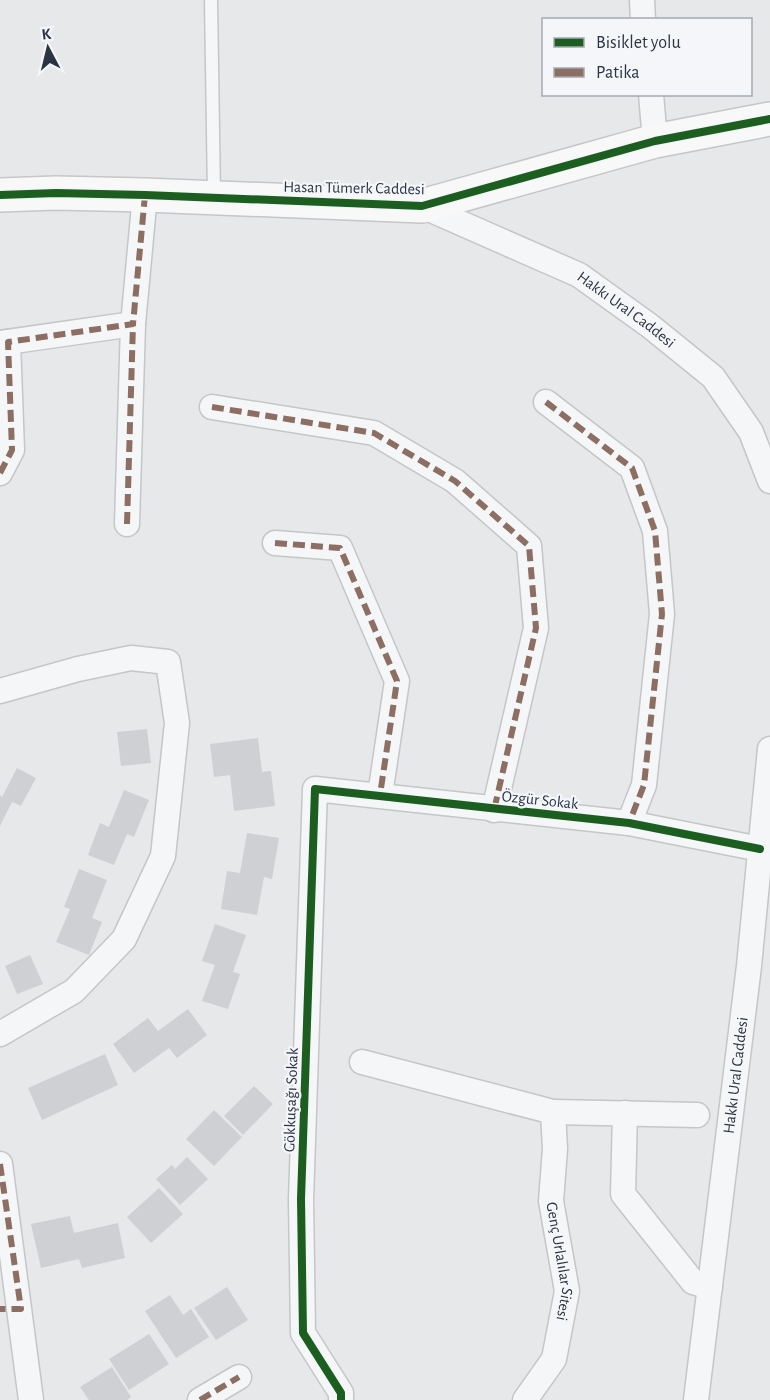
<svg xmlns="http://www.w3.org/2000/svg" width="770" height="1400" font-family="'Alegreya Sans',sans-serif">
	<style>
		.building { fill: #ced0d3 }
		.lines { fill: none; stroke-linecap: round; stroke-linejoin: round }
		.lane-casing { stroke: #c4c6c8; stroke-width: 15 }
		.street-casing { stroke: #c4c6c8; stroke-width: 27 }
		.secondary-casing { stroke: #c4c6c8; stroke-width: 36 }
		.lane { stroke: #f5f6f7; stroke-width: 12 }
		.street { stroke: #f5f6f7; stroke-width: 24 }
		.secondary { stroke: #f8f8f8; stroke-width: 33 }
		.quiet { stroke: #8d6e63; stroke-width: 6; stroke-dasharray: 12 6; stroke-linecap: butt }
		.cycleway-casing { stroke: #f4f6f9; stroke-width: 11 }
		.cycleway { stroke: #1b5e20; stroke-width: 8 }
		.labels { text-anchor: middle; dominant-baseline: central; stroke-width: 4.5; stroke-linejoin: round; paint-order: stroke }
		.street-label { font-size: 16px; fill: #2b3445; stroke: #f4f6f9 }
	</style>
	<rect width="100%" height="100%" fill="#e6e8ea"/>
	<path class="building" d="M 147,729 L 151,763 L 121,766 L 117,732 Z
		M 258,738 L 262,772 L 271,771 L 275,806 L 234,811 L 230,775 L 214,777 L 210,744 Z
		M 17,768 L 36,778 L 21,806 L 12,802 L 0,826 L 0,795 L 2,797 Z
		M 124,790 L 149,800 L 134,837 L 127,834 L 114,865 L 88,855 L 100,823 L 109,827 Z
		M 247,833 L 279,838 L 272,879 L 264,877 L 257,915 L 221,909 L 227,871 L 240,873 Z
		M 79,869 L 107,880 L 92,918 L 102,922 L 89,955 L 56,942 L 70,909 L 64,907 Z
		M 215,924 L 246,935 L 233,972 L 240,974 L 228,1009 L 202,1001 L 215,965 L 202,961 Z
		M 30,955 L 43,984 L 17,994 L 5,966 Z
		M 188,1009 L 207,1035 L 177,1058 L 169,1048 L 134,1073 L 113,1044 L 148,1018 L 158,1031 Z
		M 105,1054 L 118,1085 L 42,1120 L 28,1088 Z
		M 254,1086 L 273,1104 L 243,1135 L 224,1116 Z
		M 214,1110 L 242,1137 L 214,1166 L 186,1139 Z
		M 187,1157 L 208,1179 L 180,1205 L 156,1179 L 172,1165 L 175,1169 Z
		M 159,1188 L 183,1214 L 151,1243 L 127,1217 Z
		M 70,1216 L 74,1233 L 118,1223 L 125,1258 L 82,1268 L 79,1259 L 41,1268 L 31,1224 Z
		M 227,1287 L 248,1320 L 216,1340 L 194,1308 Z
		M 170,1295 L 183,1315 L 191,1309 L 209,1337 L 176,1358 L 145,1311 Z
		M 149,1334 L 169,1364 L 129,1390 L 109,1359 Z
		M 112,1367 L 131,1397 L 127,1400 L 89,1400 L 80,1387 Z"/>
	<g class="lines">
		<defs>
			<path id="lane" d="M 211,0 L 214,196"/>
			<g id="street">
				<path d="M 642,0 L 643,20"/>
				<path d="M 651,94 L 655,141"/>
				<path id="s1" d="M 422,206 L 579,275 L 650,326 L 713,377 L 751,432 L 770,481"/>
				<path d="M 0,343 L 133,324 L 145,195"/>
				<path d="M 546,402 L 632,468 L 655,531 L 662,614 L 644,785 L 629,823"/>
				<path d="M 212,407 L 374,433 L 455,481 L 529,546 L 536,628 L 494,810"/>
				<path d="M 0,473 L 12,450 L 8,342"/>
				<path d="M 127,524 L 133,324"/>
				<path d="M 275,543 L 340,548 L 397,681 L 380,795"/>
				<path d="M 0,691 L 78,669 L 131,658 L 168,662 L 177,723 L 163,856 L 124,939 L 74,991 L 0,1034"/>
				<path id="s2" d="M 362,1062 L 553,1112 L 555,1149 L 551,1201 L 567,1291 L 554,1359 L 525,1400"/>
				<path d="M 553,1112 L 697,1115"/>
				<path d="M 625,1113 L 623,1194 L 693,1282 L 710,1287"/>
				<path d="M 0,1164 L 31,1400"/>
				<path d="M 200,1400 L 239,1377"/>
				<path d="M 341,1400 L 341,1393 L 303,1333 L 301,1199 L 315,789 L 629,823 L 760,849"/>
				<path id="s3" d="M 696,1400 L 749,966 L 770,749"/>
			</g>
			<path id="secondary" d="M 0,195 L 56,193 L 145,195 L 422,206 L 655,141 L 770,119"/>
		</defs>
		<use href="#lane" class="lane-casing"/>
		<use href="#street" class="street-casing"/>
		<use href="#secondary" class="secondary-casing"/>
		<use href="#lane" class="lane"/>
		<use href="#street" class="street"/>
		<use href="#secondary" class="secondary"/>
		<path class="quiet" d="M 546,402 L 632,468 L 655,531 L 662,614 L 644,785 L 629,823
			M 212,407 L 374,433 L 455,481 L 529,546 L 536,628 L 494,810
			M 0,473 L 12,450 L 8,342 L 133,324 L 145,195
			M 127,524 L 133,324
			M 275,543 L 340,548 L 397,681 L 380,795
			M 0,1164 L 21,1309 L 0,1309
			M 200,1400 L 239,1377"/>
		<defs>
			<path id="cycleway" d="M 0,195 L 56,193 L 145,195 L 422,206 L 655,141 L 770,119
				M 341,1400 L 341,1393 L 303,1333 L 301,1199 L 315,789 L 629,823 L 760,849"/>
		</defs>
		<use href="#cycleway" class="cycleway-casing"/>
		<use href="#cycleway" class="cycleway"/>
	</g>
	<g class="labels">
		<g class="street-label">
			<text transform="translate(354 188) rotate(1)">Hasan Tümerk Caddesi</text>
			<text stroke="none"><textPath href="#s1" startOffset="230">Hakkı Ural Caddesi</textPath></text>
			<text transform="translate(540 800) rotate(6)">Özgür Sokak</text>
			<text stroke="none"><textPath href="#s3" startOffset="327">Hakkı Ural Caddesi</textPath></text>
			<text transform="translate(291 1100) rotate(-88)">Gökkuşağı Sokak</text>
			<text stroke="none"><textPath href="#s2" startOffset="348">Genç Urlalılar Sitesi</textPath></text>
		</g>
	</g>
	<rect x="542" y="18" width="210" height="78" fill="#f4f6f9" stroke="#a4a8b1" stroke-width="1.5"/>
	<rect x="554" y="38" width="30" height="9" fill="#1b5e20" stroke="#a4a8b1" stroke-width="1.5"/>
	<text x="596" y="48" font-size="18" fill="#2b3445">Bisiklet yolu</text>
	<rect x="554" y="68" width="30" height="9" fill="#8d6e63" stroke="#a4a8b1" stroke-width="1.5"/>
	<text x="596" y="78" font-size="18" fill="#2b3445">Patika</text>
	<g transform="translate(48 48) rotate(353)" stroke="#f4f6f9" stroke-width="4.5" paint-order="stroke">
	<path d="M0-4.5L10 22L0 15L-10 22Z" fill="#2b3445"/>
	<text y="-9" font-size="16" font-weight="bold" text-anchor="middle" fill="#2b3445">K</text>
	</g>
</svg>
